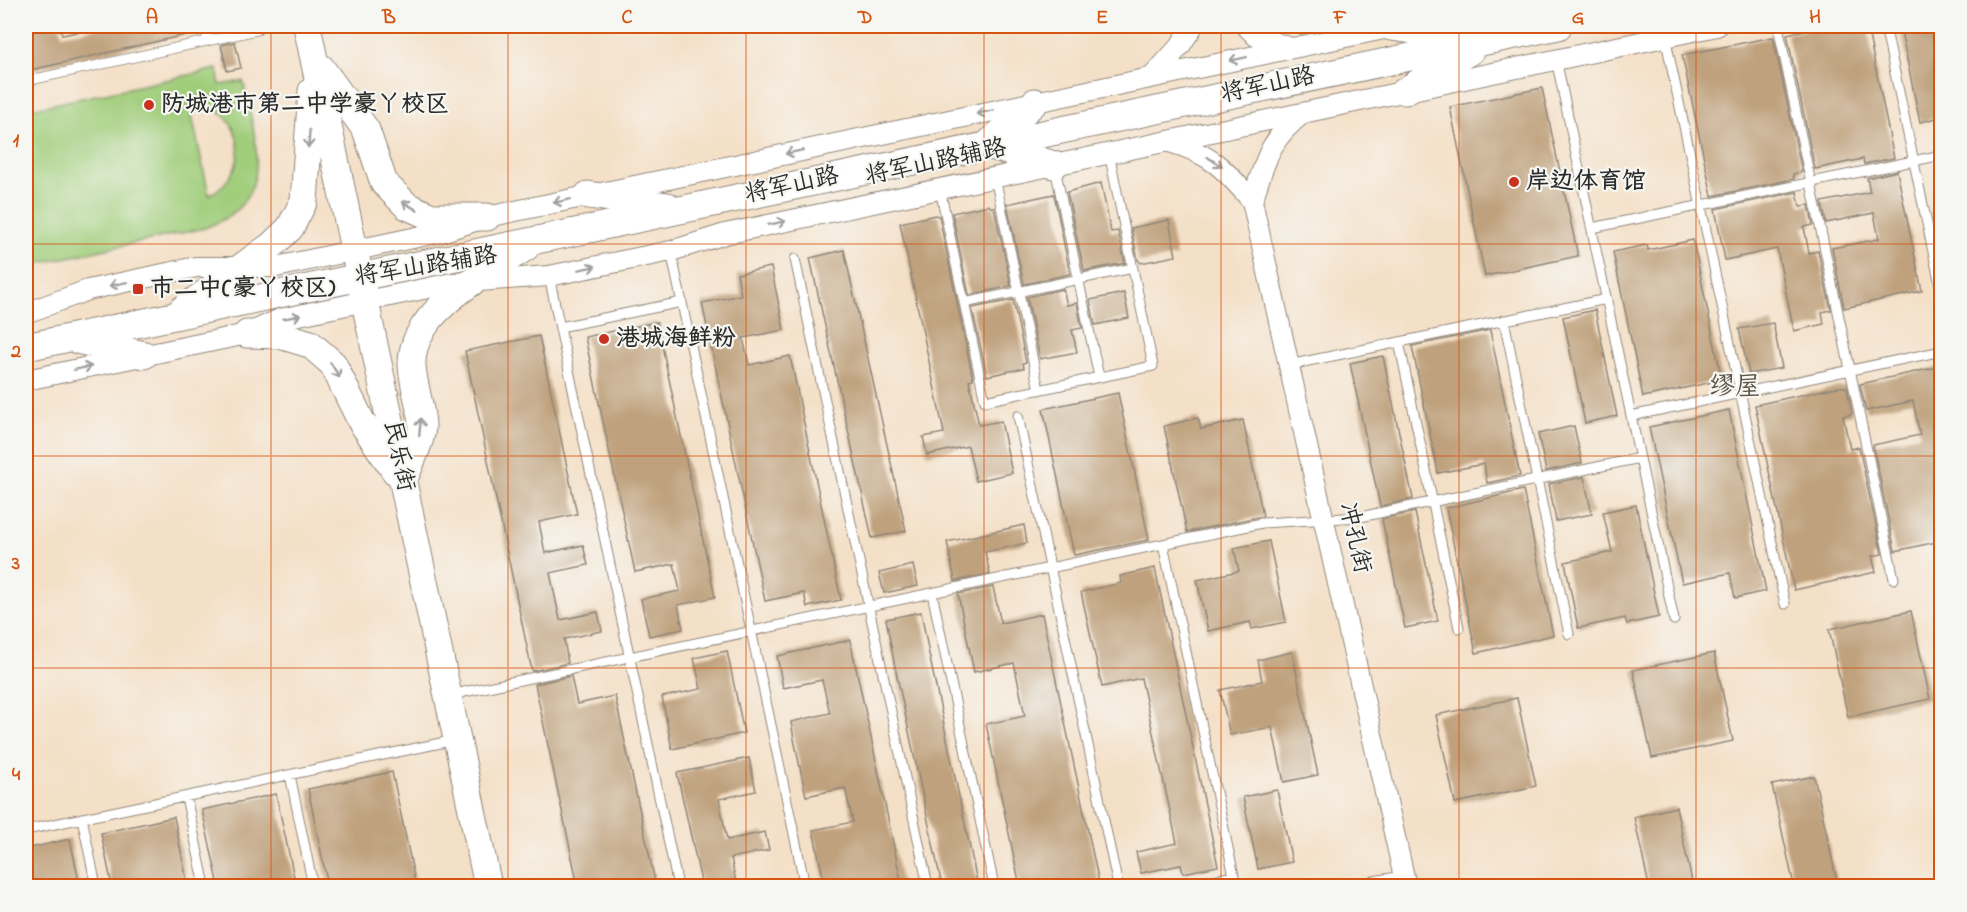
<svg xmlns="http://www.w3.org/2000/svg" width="1967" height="912" font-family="'Indie Flower','LXGW WenKai TC',sans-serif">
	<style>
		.green { fill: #a0cd7a; stroke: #667c52; stroke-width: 1.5; fill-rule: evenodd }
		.building { fill: #bfa17d }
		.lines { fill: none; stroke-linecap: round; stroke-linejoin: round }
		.lane-casing { stroke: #908679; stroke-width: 11 }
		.street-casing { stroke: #908679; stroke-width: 22 }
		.secondary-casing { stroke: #908679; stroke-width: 29 }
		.lane { stroke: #fff; stroke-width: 9 }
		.street { stroke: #fff; stroke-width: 20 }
		.secondary { stroke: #fff; stroke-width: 27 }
		.oneway { stroke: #a0a0a0 }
		.grid { fill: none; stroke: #d5540f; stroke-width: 1.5; stroke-opacity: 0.55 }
		.poi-dot { fill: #c8321e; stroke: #f6f6f2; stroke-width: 2 }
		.labels { text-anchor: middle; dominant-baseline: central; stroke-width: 4.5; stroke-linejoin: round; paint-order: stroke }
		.street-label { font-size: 24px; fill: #2b2b2b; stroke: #f6f6f2 }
		.poi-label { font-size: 24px; font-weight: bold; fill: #2b2b2b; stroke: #f6f6f2; text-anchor: start }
		.neighbourhood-label { font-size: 26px; fill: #5f5448; stroke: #f6f6f2 }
		.neatline { fill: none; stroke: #d5540f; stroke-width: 2 }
		.grid-label { font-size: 20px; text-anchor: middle; font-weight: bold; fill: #d5540f }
	</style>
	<rect width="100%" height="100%" fill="#f6f6f2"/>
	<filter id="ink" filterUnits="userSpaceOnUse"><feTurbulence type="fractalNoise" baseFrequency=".0167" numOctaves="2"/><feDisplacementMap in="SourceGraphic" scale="12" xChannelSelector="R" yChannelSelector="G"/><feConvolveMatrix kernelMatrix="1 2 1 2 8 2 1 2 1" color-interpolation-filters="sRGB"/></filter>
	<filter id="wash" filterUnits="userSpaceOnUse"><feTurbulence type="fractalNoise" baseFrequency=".008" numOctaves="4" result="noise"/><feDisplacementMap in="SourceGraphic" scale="24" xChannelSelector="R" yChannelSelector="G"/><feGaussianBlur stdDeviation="1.35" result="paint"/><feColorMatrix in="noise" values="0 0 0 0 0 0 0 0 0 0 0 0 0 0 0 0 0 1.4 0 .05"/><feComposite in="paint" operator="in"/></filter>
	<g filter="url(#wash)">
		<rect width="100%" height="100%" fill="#f4e0c7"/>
		<path class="green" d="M 217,69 L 220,85 L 243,81 C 255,138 279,202 205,228 L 26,266 L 26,110 ZM 189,102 C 243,104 257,170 209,195 Z"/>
		<g id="blocks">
			<path class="building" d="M 26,26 L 60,26 L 62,35 L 107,26 L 198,26 L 199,32 L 26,71 Z
				M 217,26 L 231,26 L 232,29 L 218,32 Z
				M 1823,26 L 1867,26 L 1894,158 L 1864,164 L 1863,159 L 1815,169 L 1787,34 Z
				M 1900,26 L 1933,26 L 1941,68 L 1941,117 L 1920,122 Z
				M 1773,37 L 1802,172 L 1793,174 L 1794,179 L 1712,196 L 1682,55 Z
				M 235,42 L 241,68 L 227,71 L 221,45 Z
				M 1542,88 L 1578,256 L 1485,276 L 1450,107 Z
				M 1897,171 L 1922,291 L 1844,308 L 1832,248 L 1879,239 L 1874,213 L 1826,223 L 1822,202 L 1870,192 L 1867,178 Z
				M 1101,183 L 1111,232 L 1118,231 L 1125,263 L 1084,271 L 1067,192 Z
				M 1797,192 L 1800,206 L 1809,205 L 1813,225 L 1804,227 L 1809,253 L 1818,251 L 1831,310 L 1822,312 L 1824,324 L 1794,331 L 1777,249 L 1725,260 L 1715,209 Z
				M 1054,194 L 1070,274 L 1024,284 L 1007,204 Z
				M 989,205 L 990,207 L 994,207 L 1011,286 L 969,295 L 952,213 Z
				M 935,215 L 939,216 L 973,379 L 969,380 L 979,425 L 1001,421 L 1012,473 L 976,481 L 968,446 L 927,455 L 923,437 L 944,433 L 900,223 Z
				M 1169,220 L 1176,256 L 1141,263 L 1138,260 L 1131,228 Z
				M 1693,240 L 1722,380 L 1643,397 L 1613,252 L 1647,245 L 1648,250 Z
				M 844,250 L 906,531 L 872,538 L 810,258 Z
				M 771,267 L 784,330 L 743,338 L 749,365 L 790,356 L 841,600 L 807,607 L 804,593 L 765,601 L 702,303 L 741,295 L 737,274 Z
				M 1063,289 L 1067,305 L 1077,303 L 1082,328 L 1072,330 L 1077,352 L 1040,359 L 1027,297 Z
				M 1124,293 L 1129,318 L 1095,325 L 1090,300 Z
				M 1013,300 L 1026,362 L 1023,363 L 1024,368 L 987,376 L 972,308 Z
				M 1595,310 L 1617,416 L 1585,423 L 1563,317 Z
				M 657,322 L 715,597 L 678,605 L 683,629 L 649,636 L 641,599 L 680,591 L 674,564 L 635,572 L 585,337 Z
				M 1773,323 L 1782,368 L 1749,374 L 1739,329 Z
				M 1490,330 L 1520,476 L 1487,483 L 1484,464 L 1438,473 L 1412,346 Z
				M 539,336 L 577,514 L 539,522 L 545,553 L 583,545 L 588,565 L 550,573 L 560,620 L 598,612 L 602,631 L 564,639 L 568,663 L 532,671 L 465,351 Z
				M 1383,356 L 1413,499 L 1380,506 L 1350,363 Z
				M 1938,367 L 1941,385 L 1941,541 L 1895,551 L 1873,445 L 1920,435 L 1913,401 L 1866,411 L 1860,384 Z
				M 1837,387 L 1847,387 L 1852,414 L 1843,416 L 1850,449 L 1859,447 L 1882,554 L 1872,556 L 1876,572 L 1794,590 L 1755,405 Z
				M 1118,393 L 1149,540 L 1074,555 L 1043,409 Z
				M 1729,410 L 1766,591 L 1735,598 L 1730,573 L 1682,583 L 1649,427 Z
				M 1198,418 L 1201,429 L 1243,420 L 1263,516 L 1187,532 L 1164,426 Z
				M 1574,426 L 1582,463 L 1546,471 L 1538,434 Z
				M 1584,477 L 1592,514 L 1556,521 L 1549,484 Z
				M 1523,490 L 1553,635 L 1476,653 L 1446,508 Z
				M 1636,505 L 1659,617 L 1627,624 L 1625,618 L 1578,628 L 1565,562 L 1612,552 L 1603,512 Z
				M 1415,512 L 1438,621 L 1405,628 L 1382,519 Z
				M 1024,525 L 1027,543 L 985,552 L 990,574 L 955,581 L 947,542 Z
				M 1269,541 L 1286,622 L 1252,629 L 1250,622 L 1208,631 L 1197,580 L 1239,571 L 1234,548 Z
				M 913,565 L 918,586 L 884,593 L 879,573 Z
				M 1155,568 L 1218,866 L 1183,873 L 1181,865 L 1141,873 L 1136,852 L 1177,843 L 1141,678 L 1102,687 L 1081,592 L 1121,583 L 1120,576 Z
				M 993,587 L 1001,623 L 1042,614 L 1099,883 L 1084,886 L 1020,886 L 986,724 L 1025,716 L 1014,663 L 974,672 L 958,594 Z
				M 1911,611 L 1930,699 L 1848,717 L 1829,629 Z
				M 921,612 L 929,654 L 978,886 L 942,886 L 894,662 L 886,619 Z
				M 850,640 L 876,761 L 902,886 L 825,886 L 813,830 L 853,822 L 845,788 L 806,796 L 794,739 L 791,722 L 830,713 L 822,680 L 783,688 L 777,656 Z
				M 727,651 L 744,733 L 672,749 L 662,697 L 701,689 L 694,658 Z
				M 1292,652 L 1318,775 L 1284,782 L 1272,727 L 1230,735 L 1220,690 L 1262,681 L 1258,660 Z
				M 1714,653 L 1733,741 L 1652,758 L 1633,670 Z
				M 571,676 L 577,704 L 615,696 L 656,886 L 578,886 L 535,684 Z
				M 1517,698 L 1536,786 L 1455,803 L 1436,715 Z
				M 749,758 L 756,791 L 719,799 L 727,840 L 765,832 L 769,850 L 731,858 L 736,882 L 702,886 L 677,773 Z
				M 392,772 L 416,886 L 328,886 L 308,789 Z
				M 1814,776 L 1838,886 L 1794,886 L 1772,785 Z
				M 1277,790 L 1292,862 L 1258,869 L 1243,797 Z
				M 276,794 L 296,886 L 219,886 L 202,810 Z
				M 1676,807 L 1693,886 L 1649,886 L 1634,817 Z
				M 174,817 L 188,886 L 112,886 L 101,833 Z
				M 70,839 L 80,886 L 26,886 L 26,849 Z"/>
		</g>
	</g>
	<g filter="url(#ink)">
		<use href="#blocks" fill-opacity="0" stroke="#908679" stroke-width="1.5"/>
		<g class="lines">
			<defs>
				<path id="lane" d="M 205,26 L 208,41
					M 1778,26 L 1894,579
					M 1885,26 L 1942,294
					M 1665,36 L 1785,604
					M 1556,59 L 1674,620
					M 26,81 L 257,30
					M 1055,168 L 1099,377
					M 995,177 L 1039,390
					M 940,189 L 985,401 L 1153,366 L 1109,153
					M 1592,228 L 1942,155
					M 671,251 L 805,886
					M 795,259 L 928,886
					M 549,276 L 678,886
					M 964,303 L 1133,268
					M 1504,320 L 1569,634
					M 560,327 L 682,302
					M 1399,342 L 1459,628
					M 1289,365 L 1607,299
					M 1018,416 L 1118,886
					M 1631,416 L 1942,351
					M 1163,544 L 1234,876 L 1182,886
					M 932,593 L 994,886
					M 450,695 L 1262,523 L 1360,517 L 1640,458
					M 290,775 L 313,886
					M 186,797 L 205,886
					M 82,818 L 96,886
					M 26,830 L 455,740"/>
				<path id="street" d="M 1246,26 L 1256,36 L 1291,48
					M 1152,77 L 1180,46 L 1193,26
					M 1169,142 C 1211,154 1224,168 1252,201 L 1406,886
					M 1252,201 C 1266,161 1267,142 1302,114
					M 26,313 L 88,290 L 196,267 L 276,267 L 441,232 L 487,217 L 1398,26
					M 26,380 L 247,334 L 280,319 L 452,283 L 549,276 L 671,251 L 725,234 L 1717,26
					M 1376,886 L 1405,881"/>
				<path id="secondary" d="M 307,26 L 488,886
					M 1391,27 L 1468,38
					M 321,68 L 366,130 L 384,183 L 407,206 L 432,217 L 487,217
					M 1405,91 L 1470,51
					M 987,145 L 1035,102
					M 991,146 L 1054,165
					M 588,195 L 668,206
					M 182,310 L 271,246 L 290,228 L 304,201 L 312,91
					M 247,334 L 280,335 L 310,344 L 333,364 L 361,421 L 395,471
					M 77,340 L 144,355
					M 26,347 L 1558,26
					M 403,482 C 408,467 423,438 422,425 C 421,405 413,385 412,365 C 410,311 487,273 526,247"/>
			</defs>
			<use href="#lane" class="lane-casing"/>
			<use href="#street" class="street-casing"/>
			<use href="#secondary" class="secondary-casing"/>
			<use href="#lane" class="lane"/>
			<use href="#street" class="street"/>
			<use href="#secondary" class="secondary"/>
		</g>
		<defs><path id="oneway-shaft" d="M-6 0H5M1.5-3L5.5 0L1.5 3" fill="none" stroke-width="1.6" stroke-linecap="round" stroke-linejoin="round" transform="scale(1.5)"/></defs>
		<g class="oneway">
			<use href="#oneway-shaft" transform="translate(1238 59) rotate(168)"/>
			<use href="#oneway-shaft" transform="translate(985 112) rotate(168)"/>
			<use href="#oneway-shaft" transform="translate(309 139) rotate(94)"/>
			<use href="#oneway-shaft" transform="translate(794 152) rotate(168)"/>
			<use href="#oneway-shaft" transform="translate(1215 162) rotate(34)"/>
			<use href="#oneway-shaft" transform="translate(562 201) rotate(168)"/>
			<use href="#oneway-shaft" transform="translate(410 206) rotate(-149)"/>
			<use href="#oneway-shaft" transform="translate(777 223) rotate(-12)"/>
			<use href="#oneway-shaft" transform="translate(587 268) rotate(-12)"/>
			<use href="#oneway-shaft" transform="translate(118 284) rotate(168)"/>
			<use href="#oneway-shaft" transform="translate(292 317) rotate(-12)"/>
			<use href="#oneway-shaft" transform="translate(83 368) rotate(-12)"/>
			<use href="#oneway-shaft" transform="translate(335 370) rotate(59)"/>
			<use href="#oneway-shaft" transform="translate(420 427) rotate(-85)"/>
		</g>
	</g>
	<path class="grid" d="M 271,26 L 271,886M 508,26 L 508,886M 746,26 L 746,886M 984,26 L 984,886M 1221,26 L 1221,886M 1459,26 L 1459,886M 1696,26 L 1696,886M 26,244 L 1942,244M 26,456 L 1942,456M 26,668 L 1942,668"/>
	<g class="poi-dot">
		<circle cx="149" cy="105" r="6"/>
		<circle cx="1514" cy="182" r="6"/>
		<rect x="132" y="283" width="12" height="12" rx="3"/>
		<circle cx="604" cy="339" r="6"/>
	</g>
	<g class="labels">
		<g class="street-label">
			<text transform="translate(1268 86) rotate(-12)">将军山路</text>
			<text transform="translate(936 163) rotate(-12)">将军山路辅路</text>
			<text transform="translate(792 186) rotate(-12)">将军山路</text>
			<text transform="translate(426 267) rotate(-9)">将军山路辅路</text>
			<text transform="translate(398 456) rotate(78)">民乐街</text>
			<text transform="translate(1354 538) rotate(77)">冲孔街</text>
		</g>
		<g class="poi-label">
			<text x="161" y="105">防城港市第二中学豪丫校区</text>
			<text x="1526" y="182">岸边体育馆</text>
			<text x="150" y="289">市二中(豪丫校区)</text>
			<text x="616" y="339">港城海鲜粉</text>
		</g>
		<g class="neighbourhood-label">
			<text x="1735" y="388">缪屋</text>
		</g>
	</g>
	<rect width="1967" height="912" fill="none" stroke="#f6f6f2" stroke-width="66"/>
	<rect x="33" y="33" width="1901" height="846" class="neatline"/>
	<g class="grid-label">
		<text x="152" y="23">A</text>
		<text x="389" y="23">B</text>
		<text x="627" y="23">C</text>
		<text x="865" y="23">D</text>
		<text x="1102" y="23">E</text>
		<text x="1340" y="23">F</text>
		<text x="1578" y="23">G</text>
		<text x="1815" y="23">H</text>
		<text x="16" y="146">1</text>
		<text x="16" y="357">2</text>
		<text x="16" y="569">3</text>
		<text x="16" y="780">4</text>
	</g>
</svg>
